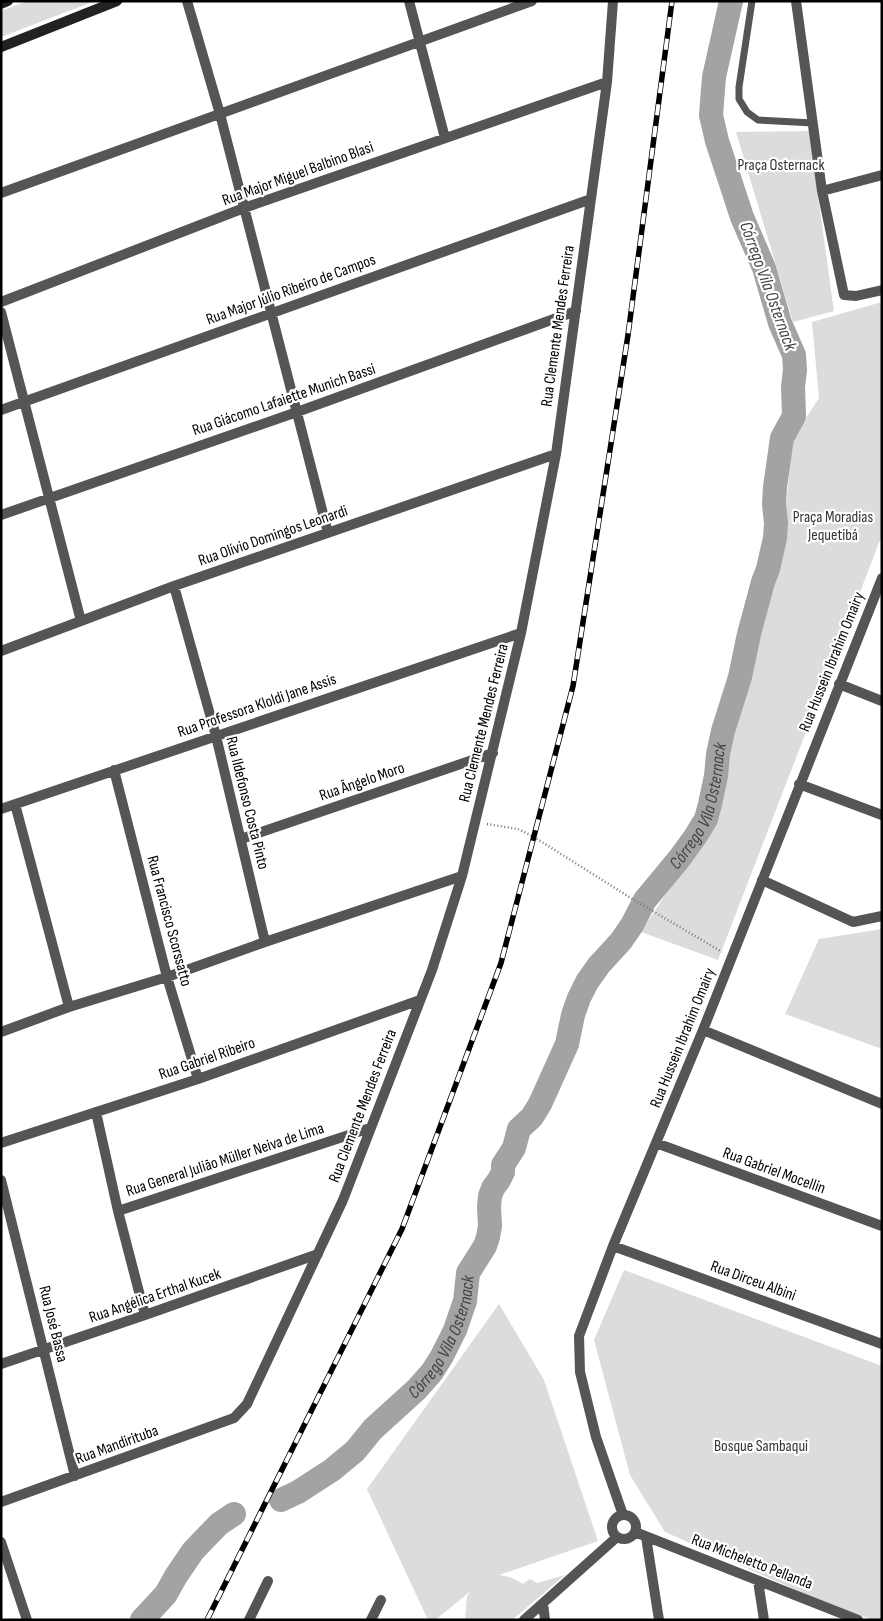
<svg xmlns="http://www.w3.org/2000/svg" width="883" height="1621" font-family="'Sofia Sans Condensed',sans-serif">
	<style>
		.green { fill: #dcdcdc }
		.lines { fill: none; stroke-linecap: round; stroke-linejoin: round }
		.river { stroke: #a3a3a3; stroke-width: 24 }
		.path { stroke: #777; stroke-width: 2.5; stroke-dasharray: 1 2.5; stroke-linecap: butt }
		.lane { stroke: #555; stroke-width: 7 }
		.street { stroke: #555; stroke-width: 10 }
		.secondary { stroke: #222; stroke-width: 10 }
		.rail-casing { stroke: #000; stroke-width: 5.5 }
		.rail { stroke: #fff; stroke-width: 4; stroke-dasharray: 11; stroke-linecap: butt }
		.labels { text-anchor: middle; dominant-baseline: central; stroke-width: 4.5; stroke-linejoin: round; paint-order: stroke }
		.park-label { font-size: 16px; fill: #333; stroke: #fff }
		.street-label { font-size: 16px; fill: #000; stroke: #fff }
		.water-label { font-size: 18px; font-style: italic; fill: #444; stroke: #fff }
	</style>
	<rect width="100%" height="100%" fill="#fff"/>
	<path class="green" d="M 27,1 L 95,1 L 1,37 L 1,11 Z
		M 809,131 L 834,311 L 793,322 L 736,132 Z
		M 882,302 L 882,535 L 718,960 L 641,932 L 713,822 L 733,726 L 782,544 L 793,438 L 819,398 L 812,322 Z
		M 882,929 L 882,1049 L 785,1014 L 819,939 Z
		M 624,1270 L 882,1366 L 882,1620 L 875,1620 L 842,1610 L 665,1532 L 630,1475 L 594,1340 Z
		M 499,1304 L 544,1380 L 598,1541 L 499,1575 L 510,1577 L 523,1584 L 530,1579 L 537,1583 L 565,1575 L 512,1620 L 465,1620 L 467,1596 L 471,1591 L 435,1620 L 428,1620 L 367,1489 Z"/>
	<g class="lines">
		<g class="river">
			<path id="s1" d="M 281,1500 L 298,1492 L 332,1470 L 355,1451 L 373,1429 L 417,1389 L 432,1372 L 442,1356 L 455,1330 L 465,1301 L 468,1273 L 485,1246 L 488,1237 L 490,1226 L 489,1207 L 490,1196 L 493,1188 L 499,1180 L 503,1172 L 503,1165 L 514,1148 L 519,1129 L 532,1117 L 540,1104 L 567,1044 L 573,1015 L 579,998 L 587,982 L 599,965 L 621,941 L 632,925 L 645,900 L 679,859 L 695,837 L 706,819 L 710,804 L 716,776 L 718,754 L 723,731 L 740,677 L 749,634 L 763,582 L 768,569 L 775,538 L 776,523 L 774,504 L 775,487 L 782,438 L 794,416 L 793,387 L 795,370 L 794,355 L 780,323 L 764,268 L 742,217 L 717,141 L 711,115 L 714,77 L 731,1"/>
			<path d="M 142,1620 L 166,1594 L 176,1576 L 193,1551 L 219,1524 L 234,1514"/>
		</g>
		<path class="path" d="M 487,824 L 518,829 L 534,837 L 634,900 L 722,952"/>
		<path class="lane" d="M 752,1 L 739,87 L 739,99 L 747,112 L 758,120 L 813,123"/>
		<path class="street" d="M 187,1 L 220,114 L 328,533
			M 409,1 L 445,138
			M 796,1 L 822,191 L 844,295 L 856,296 L 882,290
			M 822,191 L 882,175
			M 1,193 L 532,1
			M 1,302 L 244,208 L 607,82
			M 1,312 L 81,621
			M 1,410 L 591,199
			M 1,515 L 297,412 L 576,311
			M 174,586 L 216,736 L 265,942
			M 1,651 L 174,586 L 556,454
			M 839,684 L 882,701
			M 114,770 L 167,977 L 198,1079
			M 799,784 L 882,815
			M 15,804 L 69,1007
			M 1,809 L 521,633
			M 241,839 L 493,753
			M 762,880 L 853,922 L 882,916
			M 703,1030 L 882,1104
			M 1,1032 L 69,1007 L 167,977 L 265,942 L 462,876
			M 96,1112 L 118,1211 L 145,1315
			M 1,1143 L 198,1079 L 420,1000
			M 656,1143 L 882,1226
			M 1,1180 L 75,1476
			M 118,1211 L 370,1128
			M 613,1246 L 882,1344
			M 1,1364 L 145,1315 L 318,1254
			M 1,1502 L 234,1418 L 247,1404 L 343,1200 L 432,970 L 462,876 L 521,633 L 556,454 L 607,82 L 613,1
			M612 1527a12 12 0 1 1 24 0a12 12 0 1 1-24 0Z
			M 623,1515 L 596,1437 L 580,1372 L 579,1336 L 613,1246 L 703,1030 L 882,578
			M 635,1532 L 858,1620
			M 646,1537 L 659,1620
			M 1,1542 L 27,1620
			M 758,1581 L 764,1620
			M 543,1603 L 545,1620
			M 249,1620 L 268,1581
			M 371,1620 L 381,1600
			M 524,1620 L 617,1537"/>
		<path class="secondary" d="M 1,4 L 8,1
			M 1,47 L 117,1"/>
		<defs>
			<path id="rail" d="M 207,1620 L 402,1229 L 501,963 L 573,686 L 628,335 L 672,1"/>
		</defs>
		<use href="#rail" class="rail-casing"/>
		<use href="#rail" class="rail"/>
	</g>
	<g class="labels">
		<g class="park-label">
			<text x="781" y="165">Praça Osternack</text>
			<text x="833" y="517">Praça Moradias<tspan x="833" dy="18">Jequetibá</tspan></text>
			<text x="761" y="1446">Bosque Sambaqui</text>
		</g>
		<g class="street-label">
			<text transform="translate(298 174) rotate(-20)">Rua Major Miguel Balbino Blasi</text>
			<text transform="translate(291 290) rotate(-20)">Rua Major Júlio Ribeiro de Campos</text>
			<text transform="translate(558 326) rotate(-82)">Rua Clemente Mendes Ferreira</text>
			<text transform="translate(284 400) rotate(-19)">Rua Giácomo Lafaiette Munich Bassi</text>
			<text transform="translate(273 536) rotate(-19)">Rua Olívio Domingos Leonardi</text>
			<text transform="translate(832 662) rotate(-68)">Rua Hussein Ibrahim Omairy</text>
			<text transform="translate(257 706) rotate(-19)">Rua Professora Kloldi Jane Assis</text>
			<text transform="translate(484 723) rotate(-76)">Rua Clemente Mendes Ferreira</text>
			<text transform="translate(362 782) rotate(-19)">Rua Ângelo Moro</text>
			<text transform="translate(247 803) rotate(76)">Rua Ildefonso Costa Pinto</text>
			<text transform="translate(169 921) rotate(75)">Rua Francisco Scorssatto</text>
			<text transform="translate(683 1038) rotate(-68)">Rua Hussein Ibrahim Omairy</text>
			<text transform="translate(207 1059) rotate(-19)">Rua Gabriel Ribeiro</text>
			<text transform="translate(363 1106) rotate(-69)">Rua Clemente Mendes Ferreira</text>
			<text transform="translate(225 1160) rotate(-18)">Rua General Julião Müller Neiva de Lima</text>
			<text transform="translate(774 1171) rotate(20)">Rua Gabriel Mocellin</text>
			<text transform="translate(753 1281) rotate(20)">Rua Dirceu Albini</text>
			<text transform="translate(155 1296) rotate(-19)">Rua Angélica Erthal Kucek</text>
			<text transform="translate(53 1324) rotate(76)">Rua José Bassa</text>
			<text transform="translate(117 1445) rotate(-20)">Rua Mandirituba</text>
			<text transform="translate(752 1562) rotate(21)">Rua Micheletto Pellanda</text>
		</g>
		<g class="water-label">
			<text transform="translate(768 286) rotate(70)">Córrego Vila Osternack</text>
			<text stroke="none"><textPath href="#s1" startOffset="840">Córrego Vila Osternack</textPath></text>
			<text stroke="none"><textPath href="#s1" startOffset="236">Córrego Vila Osternack</textPath></text>
		</g>
	</g>
	<rect width="883" height="1621" fill="none" stroke="#000000" stroke-width="5"/>
</svg>
